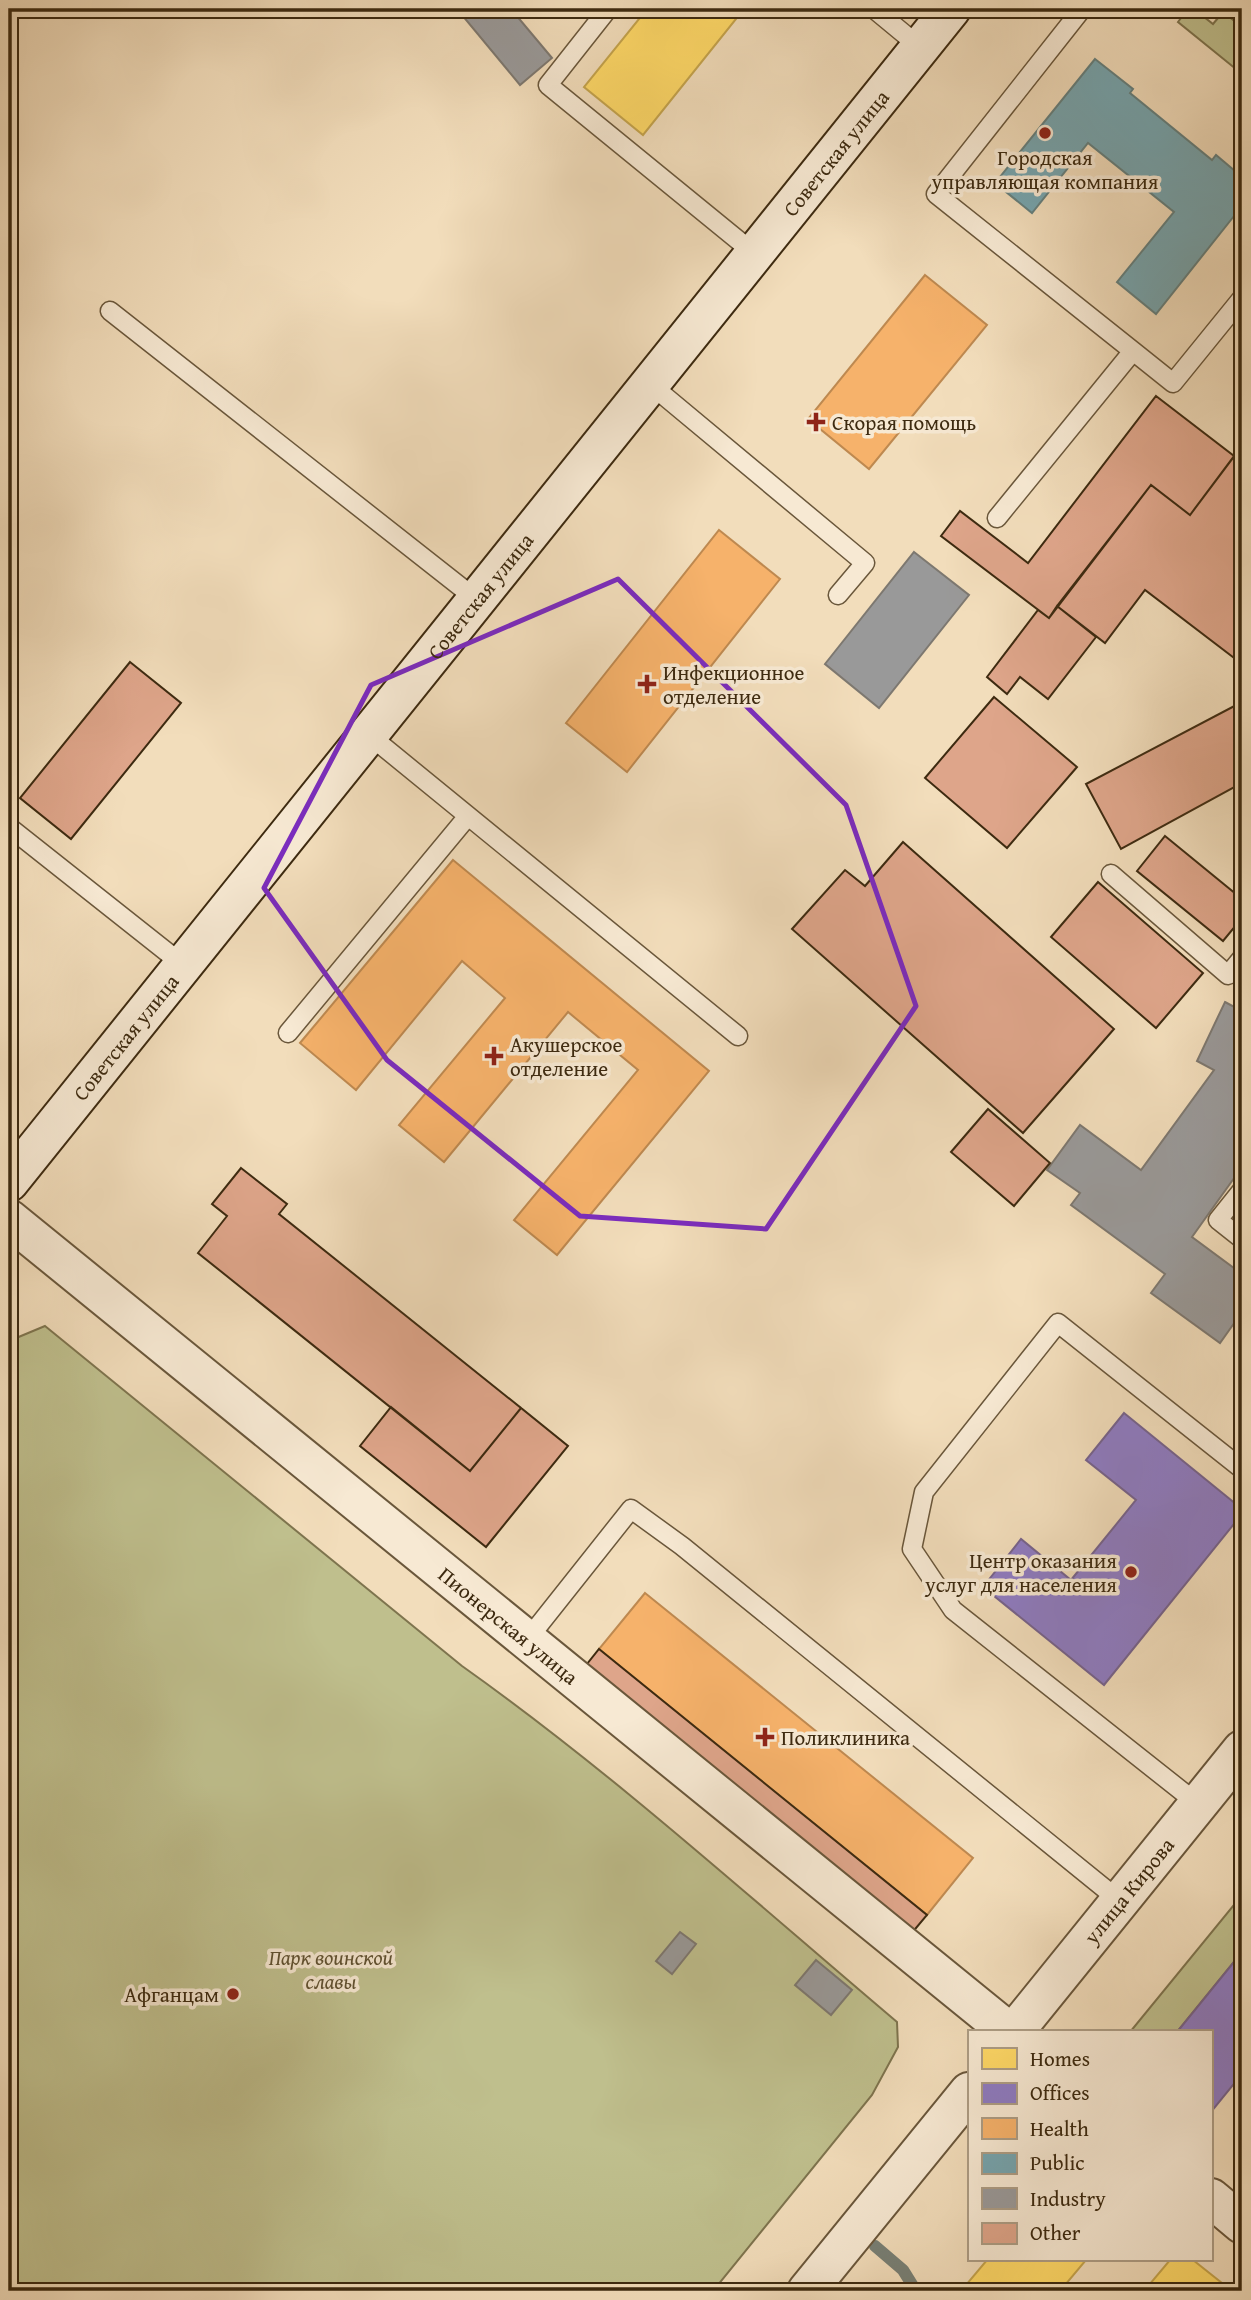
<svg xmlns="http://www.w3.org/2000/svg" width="1251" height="2300" font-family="'Gentium Book Plus',serif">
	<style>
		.green { fill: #bfbf8d; stroke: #7e744e; stroke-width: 2 }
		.homes { fill: #ffd966; stroke: #c5a44c; stroke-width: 2 }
		.offices { fill: #8e7cc3; stroke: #76638d; stroke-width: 2 }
		.health { fill: #f6b26b; stroke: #be8950; stroke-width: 2 }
		.public { fill: #76a5af; stroke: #65807f; stroke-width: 2 }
		.industry { fill: #999; stroke: #7d7870; stroke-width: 2 }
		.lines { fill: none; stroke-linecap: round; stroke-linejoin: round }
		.stream { stroke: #788076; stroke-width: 12 }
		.building { fill: #dea58a; stroke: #3d2a10; stroke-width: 2 }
		.service-casing { stroke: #6a573b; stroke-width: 21 }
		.tertiary-casing { stroke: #6a573b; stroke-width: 42 }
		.secondary-casing { stroke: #3d2a10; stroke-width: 42 }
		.service { stroke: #f7e9d3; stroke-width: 18 }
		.tertiary { stroke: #f7e9d3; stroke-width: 38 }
		.secondary { stroke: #f7e9d3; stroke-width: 38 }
		.marked { fill: none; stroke: #7b2cbf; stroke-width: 5; stroke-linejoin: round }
		.poi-dot { fill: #8f2418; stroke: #f7e9d3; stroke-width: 2.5 }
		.labels { text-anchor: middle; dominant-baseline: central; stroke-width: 7; stroke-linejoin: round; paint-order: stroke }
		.street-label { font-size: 21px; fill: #3d2a10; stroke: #f7e9d3 }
		.poi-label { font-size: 21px; fill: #3d2a10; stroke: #f7e9d3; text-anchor: start }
		.park-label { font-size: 21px; font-style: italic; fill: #5e4f2f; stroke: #f7e9d3 }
	</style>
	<rect width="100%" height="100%" fill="#f2ddbb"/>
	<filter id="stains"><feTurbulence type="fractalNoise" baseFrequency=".00286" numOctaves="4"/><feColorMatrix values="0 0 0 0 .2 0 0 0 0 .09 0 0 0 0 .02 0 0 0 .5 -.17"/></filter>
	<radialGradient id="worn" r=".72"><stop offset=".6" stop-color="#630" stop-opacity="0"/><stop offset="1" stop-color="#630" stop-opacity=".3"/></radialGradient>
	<path class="green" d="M 1188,9 L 1194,9 L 1213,24 L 1223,12 L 1242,27 L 1242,74 L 1178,22 Z
		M 45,1326 L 462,1666 C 613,1773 755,1902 897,2022 L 898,2047 L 872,2095 L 713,2291 L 9,2291 L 9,1341 Z
		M 1242,1895 L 1242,1952 L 1177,2032 L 1130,2032 Z"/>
	<path class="homes" d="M 647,9 L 744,9 L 643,135 L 584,87 Z
		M 987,2260 L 1086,2260 L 1060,2291 L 961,2291 Z
		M 1170,2260 L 1193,2260 L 1232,2291 L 1144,2291 Z"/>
	<path class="offices" d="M 1124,1413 L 1242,1509 L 1242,1514 L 1104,1685 L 983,1587 L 1021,1539 L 1071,1580 L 1136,1500 L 1086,1460 Z
		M 1242,1952 L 1242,2074 L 1211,2112 L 1211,2032 L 1177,2032 Z"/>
	<path class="health" d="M 925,275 L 987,325 L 869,469 L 808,419 Z
		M 719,530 L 780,579 L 627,772 L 566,723 Z
		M 453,860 L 709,1071 L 557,1255 L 514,1220 L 638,1070 L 568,1012 L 444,1162 L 399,1125 L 505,998 L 462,961 L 356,1090 L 300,1043 Z
		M 645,1593 L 973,1858 L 927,1915 L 599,1649 Z"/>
	<path class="public" d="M 1095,59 L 1133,89 L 1130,93 L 1212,160 L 1216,155 L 1242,177 L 1242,206 L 1156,314 L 1117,282 L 1174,212 L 1088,143 L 1032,213 L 995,183 Z"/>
	<path class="industry" d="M 457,9 L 511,9 L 552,58 L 520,85 Z
		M 914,552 L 969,595 L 879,708 L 825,664 Z
		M 1225,1002 L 1242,1011 L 1242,1167 L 1192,1237 L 1242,1274 L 1242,1312 L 1220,1343 L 1151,1293 L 1165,1274 L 1071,1205 L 1080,1193 L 1047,1170 L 1080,1125 L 1141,1170 L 1214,1070 L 1197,1061 Z
		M 680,1932 L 696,1944 L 672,1974 L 656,1961 Z
		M 816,1960 L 852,1990 L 831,2015 L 795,1985 Z"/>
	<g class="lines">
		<path class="stream" d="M 875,2246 L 903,2270 L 916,2291"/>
	</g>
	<path class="building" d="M 1156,396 L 1234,456 L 1190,515 L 1151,485 L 1049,618 L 941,536 L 960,511 L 1028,563 Z
		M 1242,446 L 1242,664 L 1145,590 L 1105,643 L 1057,606 L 1151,485 L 1190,515 Z
		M 1057,606 L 1096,637 L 1048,699 L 1020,677 L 1007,694 L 987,677 L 1038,610 L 1049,618 Z
		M 130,662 L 181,703 L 71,839 L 20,798 Z
		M 994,697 L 1077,767 L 1007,848 L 925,778 Z
		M 1242,702 L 1242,783 L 1121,849 L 1086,784 Z
		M 1165,836 L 1242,899 L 1242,918 L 1223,941 L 1137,871 Z
		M 903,842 L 1114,1029 L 1023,1133 L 792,929 L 845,870 L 865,886 Z
		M 1098,882 L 1203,973 L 1156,1028 L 1051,937 Z
		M 988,1109 L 1050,1163 L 1014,1206 L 951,1152 Z
		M 241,1168 L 287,1204 L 279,1214 L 521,1408 L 470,1471 L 198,1253 L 227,1216 L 212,1204 Z
		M 391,1407 L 470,1471 L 521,1408 L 568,1446 L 486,1547 L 360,1446 Z
		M 599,1649 L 927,1915 L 911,1934 L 583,1669 Z"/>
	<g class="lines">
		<defs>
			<path id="service" d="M 608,9 L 548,85 L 755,254
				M 874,9 L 920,47
				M 1082,9 L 936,194 L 1133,351
				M 110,311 L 476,599
				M 650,384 L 865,563 L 838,595
				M 997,518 L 1133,351 L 1173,383 L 1242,298
				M 369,735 L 738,1036
				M 9,827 L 182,964
				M 1111,874 L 1228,975 L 1242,958
				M 288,1033 L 468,816
				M 1242,1190 L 1218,1220 L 1242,1239
				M 527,1640 L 631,1509 L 682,1546 L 1120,1901
				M 1198,1804 L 953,1610 L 912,1549 L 924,1492 L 1058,1323 L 1242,1469"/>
			<g id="tertiary">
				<path id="s1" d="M 9,1219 L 1009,2032"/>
				<path id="s2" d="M 1014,2032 L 1242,1750"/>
				<path d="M 1211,2198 L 1242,2224"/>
				<path d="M 807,2291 L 969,2092"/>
			</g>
			<g id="secondary">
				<path id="s3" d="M 9,1182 L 951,9"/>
			</g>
		</defs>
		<use href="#service" class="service-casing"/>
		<use href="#tertiary" class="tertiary-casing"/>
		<use href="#secondary" class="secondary-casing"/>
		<use href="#service" class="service"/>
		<use href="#tertiary" class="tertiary"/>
		<use href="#secondary" class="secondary"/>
	</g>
	<path class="marked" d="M 618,579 L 846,805 L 916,1006 L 766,1229 L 580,1216 L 387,1060 L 264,888 L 371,685 Z"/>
	<g class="poi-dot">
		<circle cx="1045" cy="133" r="7"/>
		<path d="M812.5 411.5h7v7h7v7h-7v7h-7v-7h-7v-7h7z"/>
		<path d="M643.5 673.5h7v7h7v7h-7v7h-7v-7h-7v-7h7z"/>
		<path d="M490.5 1045.5h7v7h7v7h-7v7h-7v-7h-7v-7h7z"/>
		<circle cx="1131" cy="1572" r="7"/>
		<path d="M761.5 1726.5h7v7h7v7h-7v7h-7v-7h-7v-7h7z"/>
		<circle cx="233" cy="1994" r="7"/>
	</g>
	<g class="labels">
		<g class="street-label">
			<text stroke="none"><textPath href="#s3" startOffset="1320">Советская улица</textPath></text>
			<text stroke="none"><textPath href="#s3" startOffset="752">Советская улица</textPath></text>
			<text stroke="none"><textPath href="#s3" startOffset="186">Советская улица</textPath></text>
			<text stroke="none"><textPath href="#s1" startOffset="644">Пионерская улица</textPath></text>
			<text stroke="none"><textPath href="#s2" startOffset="182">улица Кирова</textPath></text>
		</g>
		<g class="poi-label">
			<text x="1045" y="157" text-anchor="middle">Городская<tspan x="1045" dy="24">управляющая компания</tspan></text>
			<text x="832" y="422">Скорая помощь</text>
			<text x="663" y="672">Инфекционное<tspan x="663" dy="24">отделение</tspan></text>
			<text x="510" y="1044">Акушерское<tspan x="510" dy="24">отделение</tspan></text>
			<text x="1117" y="1560" text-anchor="end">Центр оказания<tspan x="1117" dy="24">услуг для населения</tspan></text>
			<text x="781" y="1737">Поликлиника</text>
			<text x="219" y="1994" text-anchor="end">Афганцам</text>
		</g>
		<g class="park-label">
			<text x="331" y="1957">Парк воинской<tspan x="331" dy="24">славы</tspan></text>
		</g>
	</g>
	<rect width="1251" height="2300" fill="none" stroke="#f2ddbb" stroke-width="35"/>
	<rect x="10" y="10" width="1230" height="2279" fill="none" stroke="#3d2a10" stroke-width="3.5"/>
	<rect x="18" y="18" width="1216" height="2265" fill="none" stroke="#3d2a10" stroke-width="2"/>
	<rect x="968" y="2030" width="245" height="231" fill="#f7e9d3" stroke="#ad9d85" stroke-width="2"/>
	<rect x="982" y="2048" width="35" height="21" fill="#ffd966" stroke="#ad9d85" stroke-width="2"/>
	<text x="1030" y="2066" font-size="21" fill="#3d2a10">Homes</text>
	<rect x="982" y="2083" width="35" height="21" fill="#8e7cc3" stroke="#ad9d85" stroke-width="2"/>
	<text x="1030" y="2100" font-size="21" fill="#3d2a10">Offices</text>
	<rect x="982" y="2118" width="35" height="21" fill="#f6b26b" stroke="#ad9d85" stroke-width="2"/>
	<text x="1030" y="2136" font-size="21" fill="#3d2a10">Health</text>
	<rect x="982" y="2153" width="35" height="21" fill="#76a5af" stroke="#ad9d85" stroke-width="2"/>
	<text x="1030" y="2170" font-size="21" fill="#3d2a10">Public</text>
	<rect x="982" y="2188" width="35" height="21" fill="#999999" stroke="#ad9d85" stroke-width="2"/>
	<text x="1030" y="2206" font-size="21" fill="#3d2a10">Industry</text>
	<rect x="982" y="2223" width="35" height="21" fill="#dea58a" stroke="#ad9d85" stroke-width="2"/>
	<text x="1030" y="2240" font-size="21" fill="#3d2a10">Other</text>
	<rect width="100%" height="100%" filter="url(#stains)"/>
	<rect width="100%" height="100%" fill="url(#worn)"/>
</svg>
